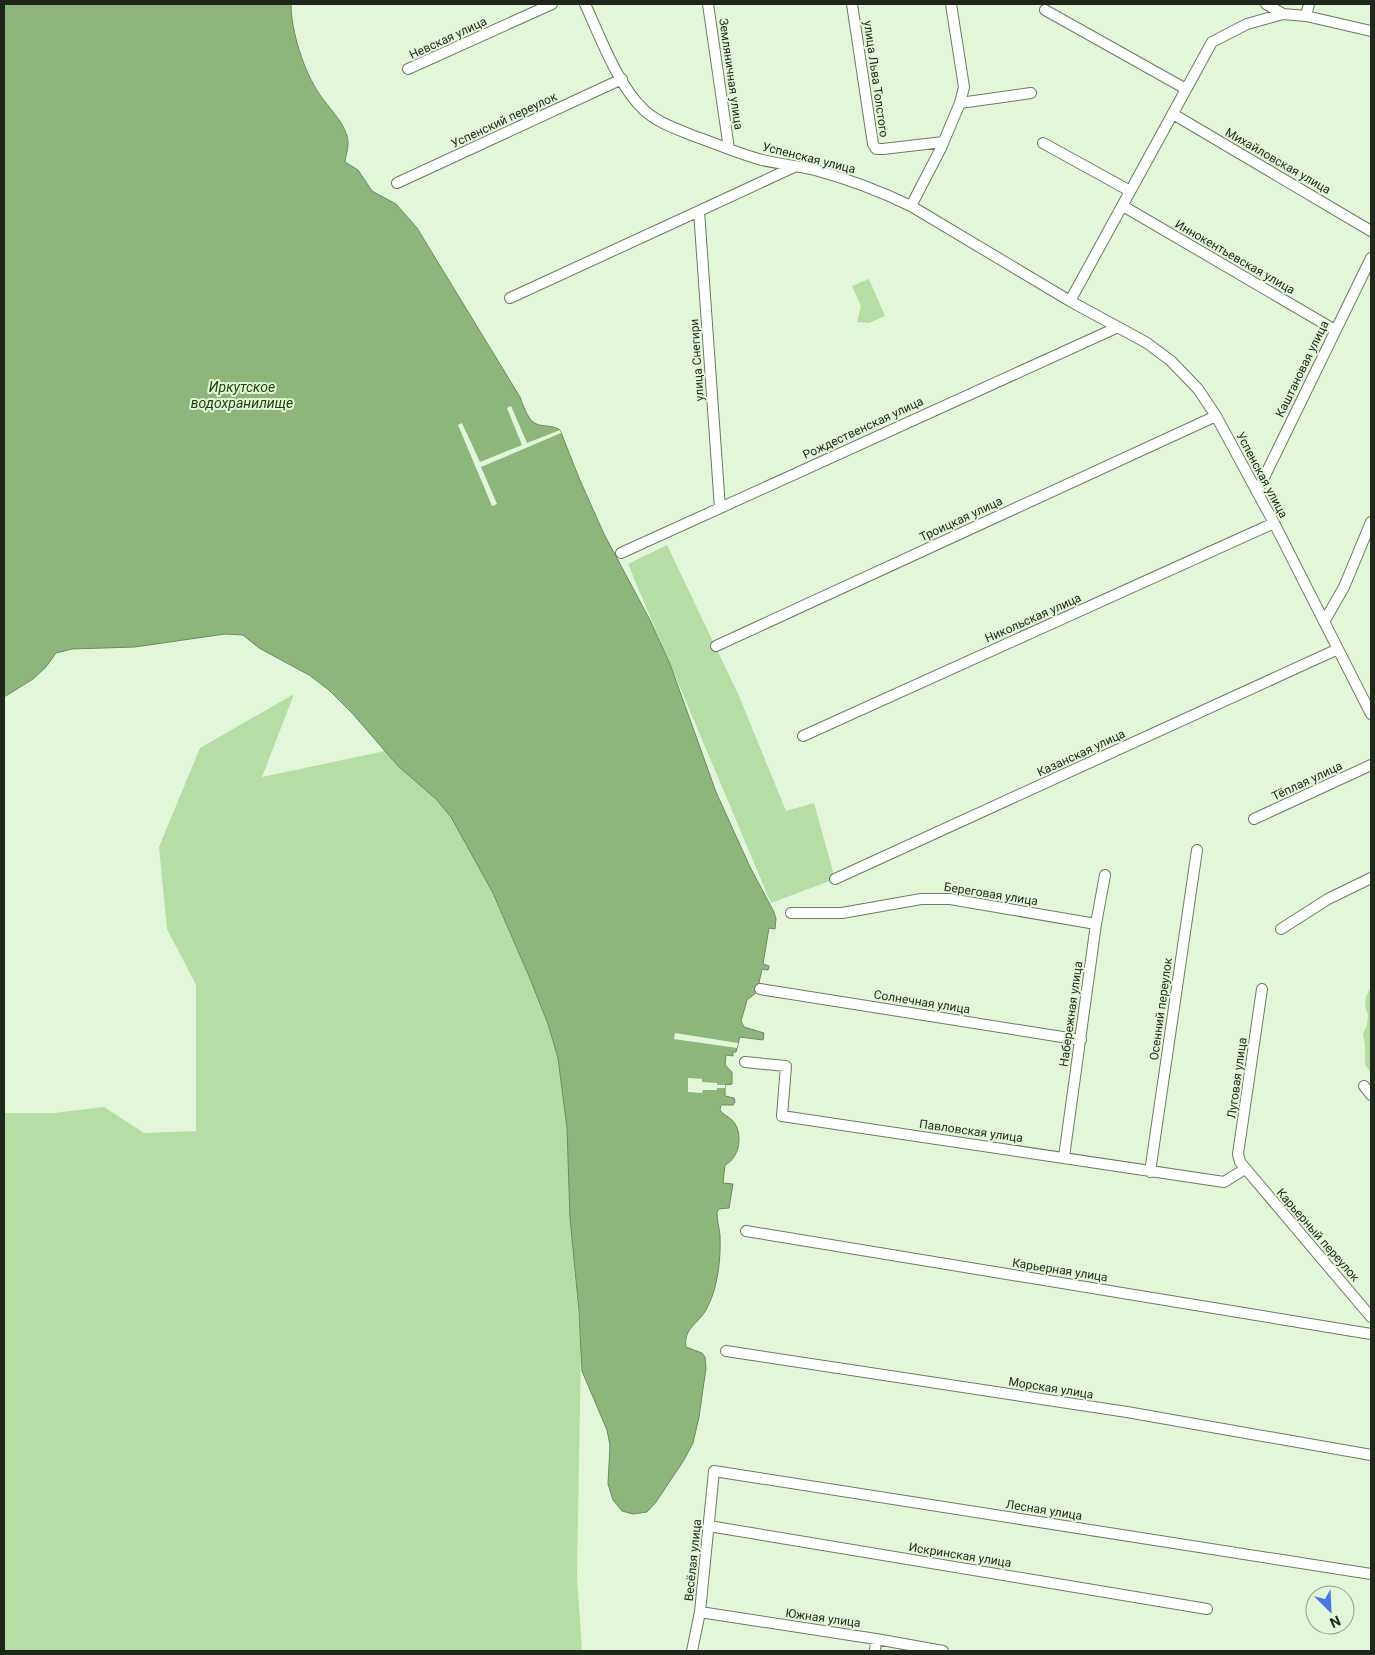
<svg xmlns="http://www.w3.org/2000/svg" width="1375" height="1655" font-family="Roboto,sans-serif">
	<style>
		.green { fill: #b6dda3 }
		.water { fill: #8eb67b; stroke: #6d8b5e }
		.pier { fill: #e3f6da }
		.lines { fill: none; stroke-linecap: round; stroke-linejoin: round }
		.street-casing { stroke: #6b7c63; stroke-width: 12 }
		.street { stroke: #fff; stroke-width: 10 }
		.labels { text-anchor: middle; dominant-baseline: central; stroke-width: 4; stroke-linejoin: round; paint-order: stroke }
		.street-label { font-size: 12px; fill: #1f261c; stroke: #e3f6da }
		.water-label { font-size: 14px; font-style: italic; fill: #1e4304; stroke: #e3f6da }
	</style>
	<rect width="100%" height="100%" fill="#e3f6da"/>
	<path class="green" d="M 869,279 L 885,316 L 869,323 L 857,322 L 861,306 L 852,286 Z
		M 667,545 L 739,696 L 786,811 L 814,803 L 835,879 L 771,903 L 628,564 Z
		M 294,694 L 262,777 L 385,751 L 398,766 L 436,799 L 451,817 L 467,845 L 493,893 L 531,981 L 548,1024 L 558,1058 L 567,1128 L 570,1218 L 581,1348 L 577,1577 L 582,1651 L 4,1651 L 4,1113 L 54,1113 L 104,1107 L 144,1133 L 196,1131 L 196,985 L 167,929 L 159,847 L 200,748 Z
		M 1371,986 L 1371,1074 L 1365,1064 L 1365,1045 L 1363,1034 L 1367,1025 L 1368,1015 L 1365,1006 L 1366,997 Z"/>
	<path class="water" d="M 4,4 L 291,4 C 291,31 304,72 320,95 C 328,107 343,121 347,136 C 350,145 346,153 345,162 L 358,170 L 372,191 L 396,204 L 417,228 L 520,397 C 523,405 527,417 533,422 C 541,428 552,424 560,430 L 579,478 L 604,534 L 650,620 L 670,664 L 716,792 L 750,867 L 774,912 L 776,919 L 775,929 L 769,928 L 763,964 L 769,966 L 768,970 L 762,969 L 757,992 L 747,1000 L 741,1021 L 744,1027 L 764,1033 L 763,1040 L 740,1037 L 736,1052 L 733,1052 L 733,1056 L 726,1055 L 725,1065 L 732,1072 L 732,1084 L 725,1085 L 725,1096 L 734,1098 L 735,1102 L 733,1105 L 721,1105 L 720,1110 C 723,1115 728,1116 732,1120 C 744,1132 740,1158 725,1165 L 723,1183 L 733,1184 L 729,1208 L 719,1209 L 717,1212 C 717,1220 719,1227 720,1235 C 721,1258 718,1288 707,1308 C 699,1324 683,1328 686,1347 L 702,1353 L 705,1357 L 706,1368 L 699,1417 L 693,1443 L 684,1460 L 656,1502 L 647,1512 L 633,1514 L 622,1511 L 613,1500 L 608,1484 L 610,1445 L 607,1430 L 582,1371 L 579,1312 L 570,1218 L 567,1128 L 558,1058 L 548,1024 L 531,981 L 493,893 L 451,817 L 436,799 L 398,766 L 352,713 L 329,690 L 309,675 L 259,648 L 243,635 L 225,634 L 135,647 L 72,649 L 56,653 L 46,667 L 33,679 L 4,697 Z"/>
	<path class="pier" d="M 511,406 L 527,443 L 560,430 L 561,433 L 481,467 L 497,504 L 492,506 L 458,425 L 462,423 L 480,462 L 522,445 L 507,408 Z
		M 675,1033 L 738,1043 L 737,1048 L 674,1039 Z
		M 688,1078 L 702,1079 L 702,1082 L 717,1083 L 717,1085 L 725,1085 L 725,1088 L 717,1088 L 717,1090 L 703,1090 L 702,1093 L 688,1092 Z"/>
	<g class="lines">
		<defs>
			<path id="street" d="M 585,4 C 600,36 618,86 644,110 C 658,123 677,129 694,136 C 717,144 739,154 762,160 C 780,164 798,166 815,170 C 848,179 880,191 911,206 L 1070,301 L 1147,343 L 1171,361 L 1198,389 L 1216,416 L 1274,523 L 1371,714
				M 708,4 L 729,149
				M 852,4 L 873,144 L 876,149 L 883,149 L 943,142
				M 1266,4 L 1283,14
				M 1045,10 L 1186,89
				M 1306,16 L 1309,4
				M 408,69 L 552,4
				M 960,103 L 1031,93
				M 1173,114 L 1371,231
				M 1043,143 L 1130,191
				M 397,183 L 622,79
				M 911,206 L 941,148 L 960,103 L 964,87 L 951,4
				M 1123,206 L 1335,330
				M 510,298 L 699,211
				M 1070,301 L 1212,42 L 1247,24 L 1283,14 L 1306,16 L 1371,31
				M 1257,492 L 1371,258
				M 720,508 L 699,211 L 794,167
				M 621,553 L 1116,328
				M 1324,622 L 1344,587 L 1371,522
				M 716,646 L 1216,416
				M 803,736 L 1274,523
				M 1254,819 L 1371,765
				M 835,879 L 1338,649
				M 791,913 L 842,913 L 921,899 L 950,899 L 1096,924
				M 1281,929 L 1328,899 L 1371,878
				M 760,989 L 1081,1040
				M 1262,989 L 1238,1154 L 1240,1162 L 1371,1317
				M 745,1062 L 786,1066 L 782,1116 L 1224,1182 L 1245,1169
				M 1364,1086 L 1371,1095
				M 1064,1157 L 1096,924 L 1105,875
				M 1150,1172 L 1197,850
				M 746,1231 L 1371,1334
				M 726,1351 L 1127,1412 L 1371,1455
				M 709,1526 L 1207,1609
				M 700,1612 L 876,1639 L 943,1651
				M 692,1651 L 700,1612 L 714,1471 L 1371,1574
				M 875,1651 L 876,1639"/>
		</defs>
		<use href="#street" class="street-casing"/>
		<use href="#street" class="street"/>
	</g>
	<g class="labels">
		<g class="street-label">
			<text transform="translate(448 38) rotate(-25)">Невская улица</text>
			<text transform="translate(731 74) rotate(82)">Земляничная улица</text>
			<text transform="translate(876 79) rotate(82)">улица Льва Толстого</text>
			<text transform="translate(504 120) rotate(-25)">Успенский переулок</text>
			<text transform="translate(809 158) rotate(14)">Успенская улица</text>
			<text transform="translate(1278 161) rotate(30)">Михайловская улица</text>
			<text transform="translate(1235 257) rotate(30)">Иннокентьевская улица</text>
			<text transform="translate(697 360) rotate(-94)">улица Снегири</text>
			<text transform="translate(1302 369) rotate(-64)">Каштановая улица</text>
			<text transform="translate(863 428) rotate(-25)">Рождественская улица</text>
			<text transform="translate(1262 475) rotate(62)">Успенская улица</text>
			<text transform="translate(961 519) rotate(-25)">Троицкая улица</text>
			<text transform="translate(1033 618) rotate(-24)">Никольская улица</text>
			<text transform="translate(1081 753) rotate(-25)">Казанская улица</text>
			<text transform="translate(1307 781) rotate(-25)">Тёплая улица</text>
			<text transform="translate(991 894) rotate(9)">Береговая улица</text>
			<text transform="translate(922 1002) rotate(9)">Солнечная улица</text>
			<text transform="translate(1161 1009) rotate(-82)">Осенний переулок</text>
			<text transform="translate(1071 1014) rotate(-82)">Набережная улица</text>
			<text transform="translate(1237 1078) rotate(-82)">Луговая улица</text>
			<text transform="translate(971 1131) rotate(8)">Павловская улица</text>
			<text transform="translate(1318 1235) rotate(49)">Карьерный переулок</text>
			<text transform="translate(1060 1270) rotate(9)">Карьерная улица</text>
			<text transform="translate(1051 1388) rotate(9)">Морская улица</text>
			<text transform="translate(1044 1510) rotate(9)">Лесная улица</text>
			<text transform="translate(960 1555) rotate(9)">Искринская улица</text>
			<text transform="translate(693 1560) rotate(-84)">Весёлая улица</text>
			<text transform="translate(823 1618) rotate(8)">Южная улица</text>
		</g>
		<g class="water-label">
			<text x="242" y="387">Иркутское<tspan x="242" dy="16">водохранилище</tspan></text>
		</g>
	</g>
	<rect width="1375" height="1655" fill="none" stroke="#1f261c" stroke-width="10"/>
	<g transform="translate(1330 1610) rotate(156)"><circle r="24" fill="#e3f6da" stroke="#95a38e"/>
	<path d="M0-4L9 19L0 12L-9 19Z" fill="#4a76e9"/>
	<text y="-8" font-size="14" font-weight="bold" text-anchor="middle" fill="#1f261c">N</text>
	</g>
</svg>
